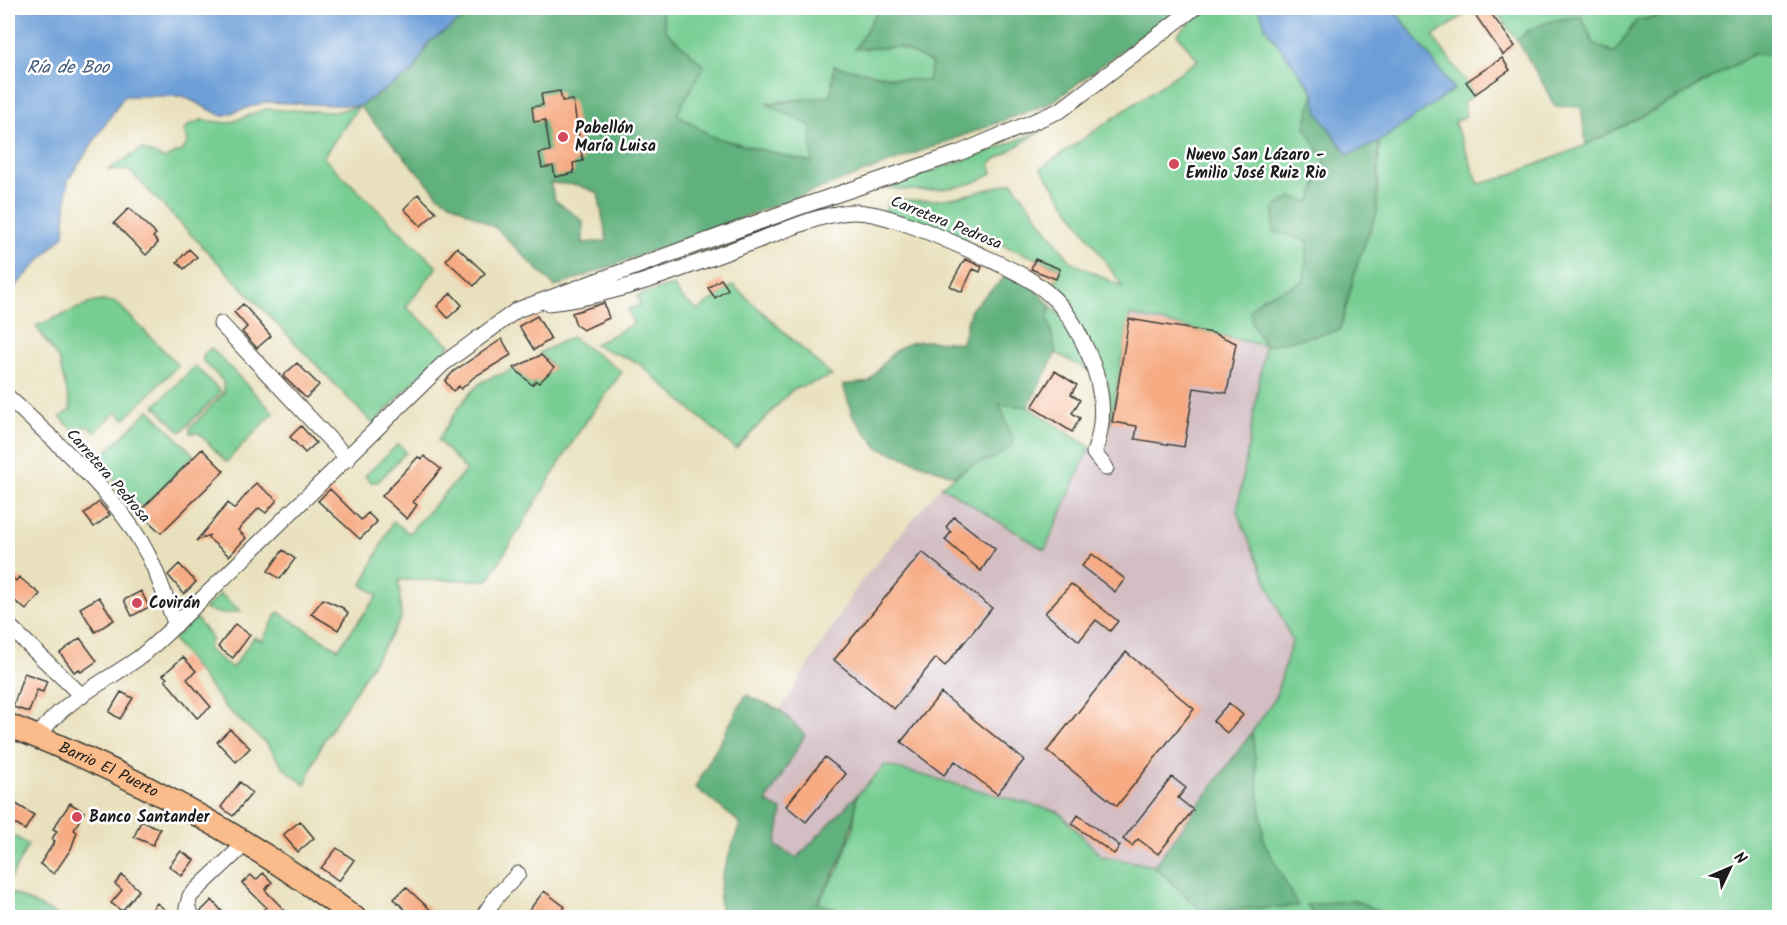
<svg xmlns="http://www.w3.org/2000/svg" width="1787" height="925" font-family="Kalam,sans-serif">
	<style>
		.industrial { fill: #d2bec3 }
		.green { fill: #77ce93; stroke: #4a7558; stroke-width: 1.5 }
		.forest { fill: #61b17d; stroke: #3e664c; stroke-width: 1.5; fill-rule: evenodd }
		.water { fill: #6c9ed7; stroke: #445d7a; stroke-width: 1.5 }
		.building { fill: #f6ab83 }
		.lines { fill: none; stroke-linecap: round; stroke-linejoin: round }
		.street-casing { stroke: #3b3a34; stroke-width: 17 }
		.primary-casing { stroke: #3b3a34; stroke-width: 25 }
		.street { stroke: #fff; stroke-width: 15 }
		.primary { stroke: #f9bc8a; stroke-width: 22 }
		.poi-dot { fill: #d1495b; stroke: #fff; stroke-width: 2 }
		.labels { text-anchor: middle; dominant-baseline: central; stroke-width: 5; stroke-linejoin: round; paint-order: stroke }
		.poi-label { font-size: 16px; font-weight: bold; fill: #1c1c1c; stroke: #fff; text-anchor: start }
		.street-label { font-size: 16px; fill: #1c1c1c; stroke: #fff }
		.water-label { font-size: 18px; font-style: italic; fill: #445d7a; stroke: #fff }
	</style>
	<rect width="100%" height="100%" fill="#fff"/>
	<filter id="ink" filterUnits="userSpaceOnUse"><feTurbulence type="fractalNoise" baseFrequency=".0167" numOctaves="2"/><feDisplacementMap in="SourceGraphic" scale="12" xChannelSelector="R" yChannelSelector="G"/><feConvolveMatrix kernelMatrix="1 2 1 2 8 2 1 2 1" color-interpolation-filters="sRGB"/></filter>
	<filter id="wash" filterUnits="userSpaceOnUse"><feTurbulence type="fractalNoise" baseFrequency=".008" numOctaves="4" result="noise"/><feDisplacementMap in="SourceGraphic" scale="24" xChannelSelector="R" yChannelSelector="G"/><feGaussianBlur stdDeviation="1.35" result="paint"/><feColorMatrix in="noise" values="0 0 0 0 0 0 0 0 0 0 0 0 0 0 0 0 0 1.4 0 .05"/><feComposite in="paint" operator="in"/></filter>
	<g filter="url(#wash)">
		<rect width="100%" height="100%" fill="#e9e1be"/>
		<path class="industrial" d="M 1130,315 L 1265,346 L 1237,512 L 1292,641 L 1275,699 L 1154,866 L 1101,856 L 1059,812 L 885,766 L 797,858 L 776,846 L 782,810 L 766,802 L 805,735 L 780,710 L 859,584 L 941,486 L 1045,550 L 1090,447 L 1106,449 Z"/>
		<path class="green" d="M 661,8 L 879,8 L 855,49 L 899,47 L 933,63 L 928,81 L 900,79 L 834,66 L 831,96 L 768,103 L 811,126 L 813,163 L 712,137 L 676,113 L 704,66 L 666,31 Z
			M 1208,8 L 1259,8 L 1266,28 L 1314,92 L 1305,127 L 1325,161 L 1310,203 L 1273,231 L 1308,241 L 1304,281 L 1287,290 L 1262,297 L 1252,323 L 1265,346 L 1340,330 L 1358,261 L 1377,212 L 1379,142 L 1454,89 L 1393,8 L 1487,8 L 1476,16 L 1471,10 L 1433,37 L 1475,94 L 1463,103 L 1466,116 L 1454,122 L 1479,184 L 1502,178 L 1586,145 L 1677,98 L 1753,54 L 1779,55 L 1779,917 L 1392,918 L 1354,900 L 1307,905 L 1316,918 L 850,918 L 845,912 L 817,904 L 838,870 L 853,830 L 857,795 L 885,765 L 1059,812 L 1101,856 L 1154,866 L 1202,911 L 1297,906 L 1264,842 L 1252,732 L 1275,699 L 1292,641 L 1237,512 L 1265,346 L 1130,315 L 1110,425 L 1108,384 L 1096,357 L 1052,290 L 1060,268 L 970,232 L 965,245 L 884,213 L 890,199 C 936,204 968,196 1012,182 L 1071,262 L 1123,287 L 1041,168 L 1198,60 L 1177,34 Z
			M 1494,8 L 1580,11 L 1592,8 L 1668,8 L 1663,15 L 1636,21 L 1615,53 L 1593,43 L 1590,34 L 1529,30 L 1517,40 Z
			M 359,106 L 323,157 L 437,267 L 406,307 L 450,345 L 373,424 L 130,171 L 108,170 L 142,149 L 164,159 L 183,150 L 188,142 L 184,131 L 189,125 L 202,120 L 229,123 L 265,109 L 335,112 Z
			M 1046,128 L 990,163 L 992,173 C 970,191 912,193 886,187 L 1001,147 Z
			M 673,285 L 682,298 L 698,310 L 733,285 L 832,376 L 792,390 L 736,449 L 637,362 L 594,345 L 633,324 L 628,309 L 640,305 L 637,296 Z
			M 101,301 L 116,302 L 178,365 L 125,419 L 116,412 L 95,432 L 88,426 L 74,431 L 60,417 L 71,409 L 59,360 L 36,326 L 91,303 Z
			M 1050,305 L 1071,326 L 1093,373 L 1056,353 L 1048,319 Z
			M 571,337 L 622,372 L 580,430 L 488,580 L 399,580 L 401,619 L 321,745 L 305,785 L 283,767 L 269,746 L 225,707 L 173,639 L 196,618 L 212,639 L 207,649 L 232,668 L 254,637 L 262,641 L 278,612 L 338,649 L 378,595 L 362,585 L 393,521 L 409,533 L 466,470 L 438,440 C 449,423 467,391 484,381 C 494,375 504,375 514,368 L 532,385 L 536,381 L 539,382 L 554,368 L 539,353 Z
			M 211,348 L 274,413 L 226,462 L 199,433 L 190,433 L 190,428 L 224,393 L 223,381 L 203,361 L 203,355 Z
			M 195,366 L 221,392 L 181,432 L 155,406 Z
			M 1000,404 L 1028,407 L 1090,447 L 1045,550 L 941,486 L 974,464 L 995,458 Z
			M 149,410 L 194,455 L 142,508 L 96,462 Z
			M 398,444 L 406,452 L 378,482 L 371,482 L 365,476 Z
			M 220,594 L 241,611 L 223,614 L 204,609 Z
			M 8,832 L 28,845 L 8,883 Z
			M 8,891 L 61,917 L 8,917 Z"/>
		<path class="forest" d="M 478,8 L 661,8 L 666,31 L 704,66 L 677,114 L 712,137 L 812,163 L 811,126 L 767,104 L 831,96 L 834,66 L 900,79 L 928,81 L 932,63 L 899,47 L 855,49 L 879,8 L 1179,8 L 1051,103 L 555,287 L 496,228 L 439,196 L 359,106 L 413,72 L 429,42 ZM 550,183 L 578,185 L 598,193 L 607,241 L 583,243 L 583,221 L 555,200 Z
			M 1668,8 L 1779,8 L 1779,55 L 1753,54 L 1677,98 L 1586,145 L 1581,107 L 1554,106 L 1544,85 L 1517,40 C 1536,23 1557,17 1582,17 L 1593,43 L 1614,53 L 1636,21 L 1662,15 Z
			M 1314,92 L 1318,113 L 1348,155 L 1379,142 L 1377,212 L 1358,261 L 1340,330 L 1265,346 L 1252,323 L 1250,310 C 1266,291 1283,292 1304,281 L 1308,241 L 1273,231 L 1274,208 L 1292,197 L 1310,202 L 1325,161 L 1305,127 Z
			M 1006,276 L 1030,284 L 1050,305 L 1048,319 L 1056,353 L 1028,407 L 1000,404 L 1014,444 L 995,458 L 974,464 L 954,476 L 879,448 L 853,417 L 843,385 L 869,382 C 902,337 907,339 962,343 L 971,309 Z
			M 746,695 L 780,710 L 805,735 L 766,802 L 782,810 L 776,846 L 797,858 L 857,795 C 852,839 840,866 817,903 L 845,912 L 850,917 L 721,917 C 714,880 730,858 740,823 L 695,787 Z
			M 1252,732 L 1264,842 L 1298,906 L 1202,911 L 1154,866 Z
			M 1354,900 L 1392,917 L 1316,917 L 1307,905 Z"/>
		<path class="water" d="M 8,8 L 478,8 L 429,42 L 413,72 L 359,106 L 265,102 L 222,116 L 183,96 L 124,96 L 68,180 L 64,235 L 8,294 Z
			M 1259,8 L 1393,8 L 1454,89 L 1379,142 L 1348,155 L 1318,113 L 1314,92 L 1266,28 Z"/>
		<g id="blocks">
			<path class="building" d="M 1487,8 L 1515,46 L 1503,55 L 1476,16 Z
				M 1502,58 L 1510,70 L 1475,94 L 1466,82 Z
				M 560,91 L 562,101 L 573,100 L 583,161 L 573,163 L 574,173 L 555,177 L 553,166 L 542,168 L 539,153 L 550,151 L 545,120 L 534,122 L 532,107 L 543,105 L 541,94 Z
				M 418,194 L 436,212 L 421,226 L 404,209 Z
				M 129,208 L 156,234 L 153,237 L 158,243 L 146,255 L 114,223 Z
				M 457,247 L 485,273 L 474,286 L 446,260 Z
				M 189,249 L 197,257 L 184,269 L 177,262 Z
				M 965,259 L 982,267 L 980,272 L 973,269 L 962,292 L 950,286 Z
				M 1035,259 L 1060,269 L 1056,279 L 1031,269 Z
				M 721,279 L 728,289 L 715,298 L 708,288 Z
				M 451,293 L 462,305 L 448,318 L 437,306 Z
				M 604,303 L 609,318 L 583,330 L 576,325 L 572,313 Z
				M 243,304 L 271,336 L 257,348 L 242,332 L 247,327 L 234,312 Z
				M 537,316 L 551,339 L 534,350 L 519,326 Z
				M 1129,319 L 1213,333 L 1236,343 L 1227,393 L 1194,388 L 1184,447 L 1135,439 L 1137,426 L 1112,422 Z
				M 502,339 L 511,355 L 474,377 L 461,389 L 459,386 L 453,391 L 445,381 L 454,371 Z
				M 541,355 L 554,368 L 539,383 L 536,381 L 532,385 L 514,368 Z
				M 297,363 L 319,385 L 306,398 L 283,376 Z
				M 1055,371 L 1077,385 L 1071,394 L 1080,400 L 1072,413 L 1080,418 L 1072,432 L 1032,407 Z
				M 301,426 L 316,443 L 305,453 L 290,437 Z
				M 202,449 L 224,471 L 161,533 L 139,512 Z
				M 424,456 L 441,469 L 413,502 L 417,505 L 407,519 L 382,496 L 418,457 L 422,459 Z
				M 256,483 L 277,500 L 266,513 L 259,508 L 238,530 L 246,538 L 229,556 L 207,537 L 210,535 L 196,541 L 228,503 L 234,509 Z
				M 330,489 L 361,520 L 368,513 L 377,522 L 360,539 L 318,501 Z
				M 99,502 L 110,515 L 94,527 L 84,514 Z
				M 954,517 L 995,549 L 981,571 L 945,540 L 951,532 L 946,527 Z
				M 283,550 L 295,559 L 280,579 L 268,571 Z
				M 922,552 L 992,608 L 945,666 L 936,658 L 894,709 L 834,660 Z
				M 1092,554 L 1125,579 L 1115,592 L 1082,566 Z
				M 179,564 L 196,582 L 184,594 L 168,575 Z
				M 8,574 L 16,581 L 19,577 L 40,594 L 26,610 L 8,595 Z
				M 1071,584 L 1118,621 L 1110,631 L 1096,620 L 1079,641 L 1045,613 Z
				M 141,591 L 149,607 L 132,616 L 124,600 Z
				M 99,597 L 114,620 L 95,632 L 80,608 Z
				M 323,599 L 343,608 L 348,613 L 338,630 L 311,614 Z
				M 235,624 L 250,635 L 233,658 L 218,647 Z
				M 80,638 L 97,661 L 81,672 L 79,669 L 74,672 L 60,653 Z
				M 1126,652 L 1194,709 L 1117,806 L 1047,751 Z
				M 183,657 L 196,671 L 187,679 L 211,707 L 197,718 L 165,680 L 167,678 L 163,675 Z
				M 24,673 L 47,681 L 43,692 L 37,690 L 29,712 L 13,707 Z
				M 121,692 L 133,698 L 120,719 L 109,712 Z
				M 941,693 L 1024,760 L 997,794 L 955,761 L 944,775 L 901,742 Z
				M 1229,703 L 1243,715 L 1227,733 L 1213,721 Z
				M 230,729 L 250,748 L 236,762 L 217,742 Z
				M 825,757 L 846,774 L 806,822 L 786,806 Z
				M 1172,777 L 1186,788 L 1178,798 L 1193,810 L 1158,854 L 1138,839 L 1132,846 L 1123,839 Z
				M 240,782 L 252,793 L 233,816 L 221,807 Z
				M 8,799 L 34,815 L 25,830 L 8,820 Z
				M 70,803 L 84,812 L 74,830 L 77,832 L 71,849 L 54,874 L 40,864 L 55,841 L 52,839 L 57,831 L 53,829 Z
				M 1078,815 L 1120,846 L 1114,854 L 1072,824 Z
				M 141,821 L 160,829 L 153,845 L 134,837 Z
				M 300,821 L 314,838 L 298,852 L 283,835 Z
				M 337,848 L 354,860 L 339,881 L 321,868 Z
				M 181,851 L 194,860 L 182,876 L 169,866 Z
				M 263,873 L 272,882 L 265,890 L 292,918 L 256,918 L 266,907 L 242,883 L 251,875 L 256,880 Z
				M 122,875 L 139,890 L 122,911 L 111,903 L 122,890 L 115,884 Z
				M 406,887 L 439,918 L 414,918 L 394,899 Z
				M 544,891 L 565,907 L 557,918 L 523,918 Z
				M 212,900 L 228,918 L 204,918 L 201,911 Z
				M 157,903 L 175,918 L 145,918 Z"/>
		</g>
	</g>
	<g filter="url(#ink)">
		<use href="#blocks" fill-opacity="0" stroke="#3b3a34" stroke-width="1.5"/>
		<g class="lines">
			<defs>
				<path id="street" d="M 548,303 C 617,296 691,265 756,241 C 787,230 819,214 852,212 C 885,211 945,239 976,253 C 1013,270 1049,284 1071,320 C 1096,362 1112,405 1094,453 L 1106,468
					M 221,324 L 348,459
					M 8,397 C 54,440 118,496 147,553 C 159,575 166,601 176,625
					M 8,625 L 82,696
					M 38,737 C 60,702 107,681 140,657 C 150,649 159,640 168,632 L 443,364 L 517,310 L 794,209 L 959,153 L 1061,110 L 1194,8
					M 194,918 L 187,908 L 190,896 L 247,842
					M 482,918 L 497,896 L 518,874"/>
				<g id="primary">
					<path id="s1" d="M 8,725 C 132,774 249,837 355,918"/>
				</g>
			</defs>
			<use href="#street" class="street-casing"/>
			<use href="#primary" class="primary-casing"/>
			<use href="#street" class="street"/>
			<use href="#primary" class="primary"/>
		</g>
	</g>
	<g class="poi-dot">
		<circle cx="563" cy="137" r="6"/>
		<circle cx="1174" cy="164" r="6"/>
		<circle cx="137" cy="603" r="6"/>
		<circle cx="77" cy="817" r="6"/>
	</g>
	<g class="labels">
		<g class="poi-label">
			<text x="575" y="128">Pabellón<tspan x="575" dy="18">María Luisa</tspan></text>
			<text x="1186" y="155">Nuevo San Lázaro -<tspan x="1186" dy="18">Emilio José Ruiz Rio</tspan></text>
			<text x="149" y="603">Covirán</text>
			<text x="89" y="817">Banco Santander</text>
		</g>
		<g class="street-label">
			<text transform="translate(946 223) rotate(22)">Carretera Pedrosa</text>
			<text transform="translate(108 476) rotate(49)">Carretera Pedrosa</text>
			<text stroke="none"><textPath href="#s1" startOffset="110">Barrio El Puerto</textPath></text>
		</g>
		<g class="water-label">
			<text x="68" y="68">Ría de Boo</text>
		</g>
	</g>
	<rect width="1787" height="925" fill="none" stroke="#fff" stroke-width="30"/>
	<g transform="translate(1730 868) rotate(46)" stroke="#ffffff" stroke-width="4.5" paint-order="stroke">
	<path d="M0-4.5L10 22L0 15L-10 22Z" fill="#1c1c1c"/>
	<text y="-9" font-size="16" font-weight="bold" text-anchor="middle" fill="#1c1c1c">N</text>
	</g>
</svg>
